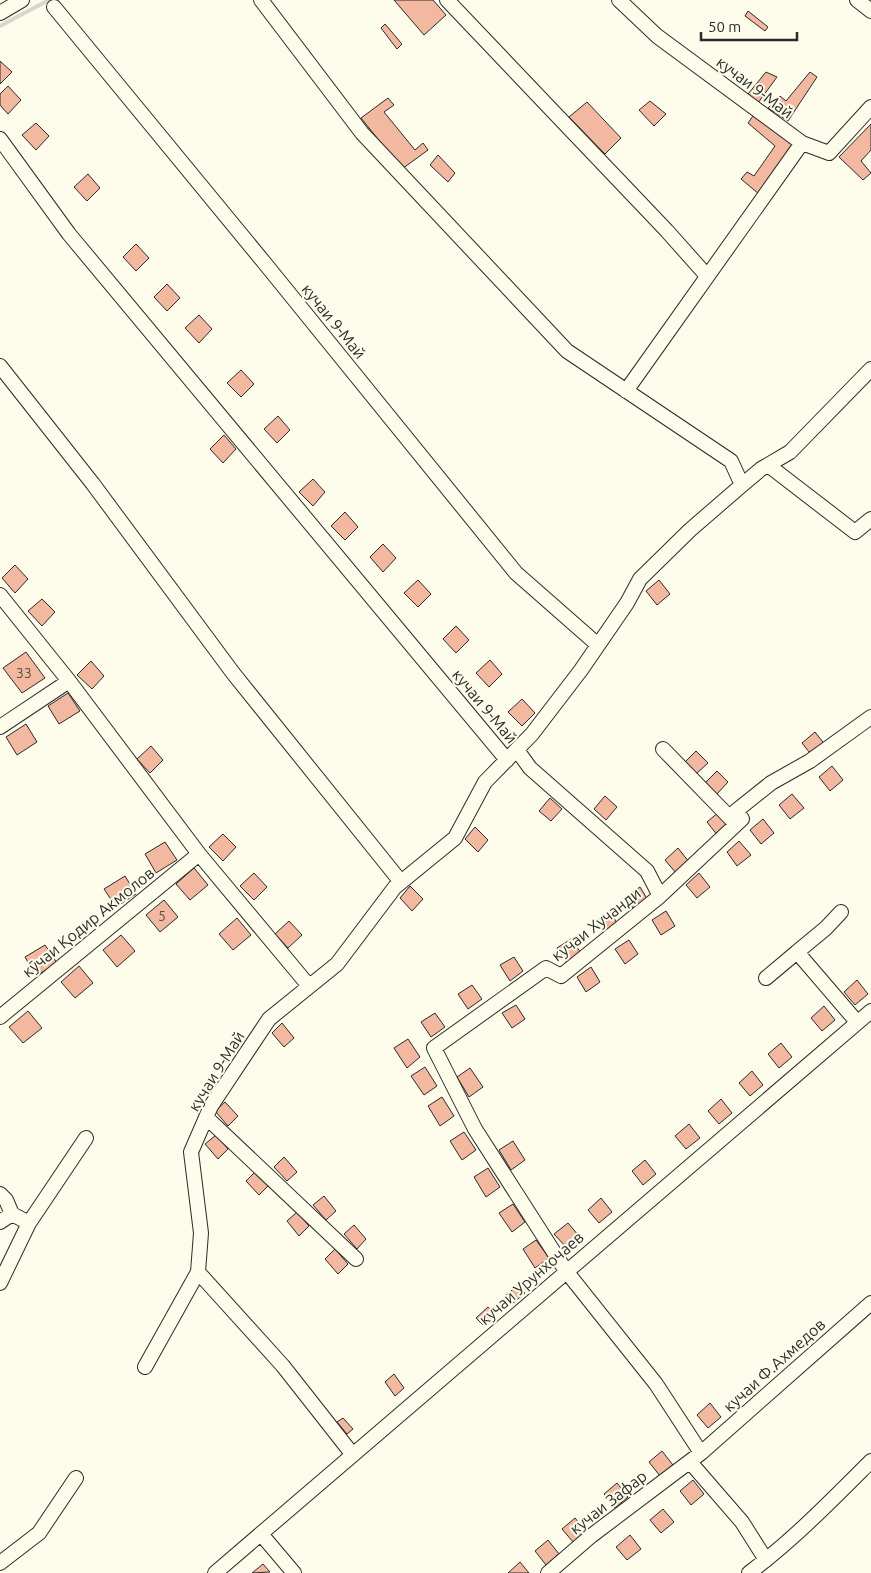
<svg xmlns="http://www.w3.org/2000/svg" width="871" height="1573" font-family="Ubuntu,sans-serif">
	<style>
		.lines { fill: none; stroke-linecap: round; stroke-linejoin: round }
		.stream { stroke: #d8d7c9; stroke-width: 4 }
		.building { fill: #f2b8a0; stroke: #2b2b2b }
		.minor-casing { stroke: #2b2b2b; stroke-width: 16 }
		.minor { stroke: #fdfbea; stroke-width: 14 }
		.labels { text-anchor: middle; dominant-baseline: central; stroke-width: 4; stroke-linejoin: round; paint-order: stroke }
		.number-label { font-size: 14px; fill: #5d4e48 }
		.street-label { font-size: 16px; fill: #2b2b2b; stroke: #fdfbea }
	</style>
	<rect width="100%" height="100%" fill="#fdfbea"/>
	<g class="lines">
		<path class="stream" d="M 0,26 L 49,0"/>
	</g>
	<path class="building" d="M 394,0 L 433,0 L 446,15 L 424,35 Z
		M 748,11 L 768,27 L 765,31 L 745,16 Z
		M 385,24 L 402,44 L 397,49 L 381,28 Z
		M 0,61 L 12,72 L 0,84 Z
		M 766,72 L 777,77 L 758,103 L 748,94 Z
		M 810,72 L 817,77 L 788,121 L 768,108 L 780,96 L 786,101 Z
		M 8,86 L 21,100 L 8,114 L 0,105 L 0,94 Z
		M 388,98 L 394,105 L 384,112 L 415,150 L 423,143 L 428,150 L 402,169 L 361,118 Z
		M 650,101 L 666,114 L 654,126 L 639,110 Z
		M 587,102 L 621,138 L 605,154 L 569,117 Z
		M 755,113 L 793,144 L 759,194 L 741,179 L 747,172 L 754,176 L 775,146 L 748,123 Z
		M 36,123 L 49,136 L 36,150 L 22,135 Z
		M 871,124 L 871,150 L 861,161 L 871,173 L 863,180 L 839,157 Z
		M 438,155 L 455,173 L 448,182 L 430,165 Z
		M 88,174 L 100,188 L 87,201 L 74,187 Z
		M 136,244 L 149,258 L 136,271 L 123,257 Z
		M 167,284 L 180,298 L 167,311 L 154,297 Z
		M 199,315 L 212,329 L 199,343 L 185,328 Z
		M 241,370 L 254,384 L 241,397 L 227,383 Z
		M 278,416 L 290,430 L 277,443 L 264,429 Z
		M 224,435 L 236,449 L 223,463 L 210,449 Z
		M 313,479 L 325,492 L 313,506 L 299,492 Z
		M 345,512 L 358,527 L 345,540 L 331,526 Z
		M 383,544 L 396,558 L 383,572 L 370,557 Z
		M 15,565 L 28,579 L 15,593 L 2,578 Z
		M 418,580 L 431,594 L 418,607 L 404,593 Z
		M 659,580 L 670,594 L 657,605 L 646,591 Z
		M 42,599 L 55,612 L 42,626 L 28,611 Z
		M 456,626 L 469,640 L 456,653 L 443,639 Z
		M 26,652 L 45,678 L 22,693 L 3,668 Z
		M 490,660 L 502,674 L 489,687 L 476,673 Z
		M 91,661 L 104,676 L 92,689 L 77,675 Z
		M 68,693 L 80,711 L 59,724 L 48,706 Z
		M 522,699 L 535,713 L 522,726 L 508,712 Z
		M 26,724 L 37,742 L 17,755 L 6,737 Z
		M 815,732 L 826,746 L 813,757 L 802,743 Z
		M 151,746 L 163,760 L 150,773 L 137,759 Z
		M 696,751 L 708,763 L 696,774 L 684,763 Z
		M 832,766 L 843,780 L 830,791 L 819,777 Z
		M 717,771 L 728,782 L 717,794 L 705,783 Z
		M 792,794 L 804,808 L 790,819 L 779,805 Z
		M 605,796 L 617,807 L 606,820 L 594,809 Z
		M 550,798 L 562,809 L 551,821 L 539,811 Z
		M 720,811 L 731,825 L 718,836 L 707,822 Z
		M 763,819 L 774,833 L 761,844 L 750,830 Z
		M 475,827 L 488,840 L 478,852 L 465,839 Z
		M 223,834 L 236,847 L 223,861 L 209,847 Z
		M 739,841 L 751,855 L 737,866 L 727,852 Z
		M 165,842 L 177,860 L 156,873 L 145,854 Z
		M 678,848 L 689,862 L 676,873 L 665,860 Z
		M 194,868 L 208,885 L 190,900 L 176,884 Z
		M 254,873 L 267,887 L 254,900 L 240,886 Z
		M 699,873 L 710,887 L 697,898 L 686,885 Z
		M 125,876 L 136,894 L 116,907 L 104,889 Z
		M 410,886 L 423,899 L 412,911 L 400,898 Z
		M 640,887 L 649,902 L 635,911 L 625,897 Z
		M 164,900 L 178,917 L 160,932 L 146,915 Z
		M 666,911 L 675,926 L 661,935 L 652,920 Z
		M 610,912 L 619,926 L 605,936 L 596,921 Z
		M 237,918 L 251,935 L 233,950 L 219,934 Z
		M 289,921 L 302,935 L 288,948 L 275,934 Z
		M 121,935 L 135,951 L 117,967 L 103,950 Z
		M 571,939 L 581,953 L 567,963 L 557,948 Z
		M 629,940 L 638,954 L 625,964 L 615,949 Z
		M 45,945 L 57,963 L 36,976 L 25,957 Z
		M 514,957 L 523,971 L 510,981 L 500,965 Z
		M 79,966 L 93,983 L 75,998 L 61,982 Z
		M 591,967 L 600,982 L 586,992 L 577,977 Z
		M 857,980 L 868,994 L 855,1005 L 844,992 Z
		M 472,985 L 482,999 L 468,1009 L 458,994 Z
		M 516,1005 L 525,1019 L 512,1028 L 502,1013 Z
		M 824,1006 L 835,1020 L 822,1031 L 811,1018 Z
		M 28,1011 L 42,1028 L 23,1043 L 9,1027 Z
		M 435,1013 L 445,1027 L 431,1037 L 421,1022 Z
		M 282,1023 L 294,1038 L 284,1047 L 272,1033 Z
		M 408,1039 L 420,1057 L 407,1068 L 394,1048 Z
		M 781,1043 L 792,1057 L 779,1068 L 768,1054 Z
		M 425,1067 L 437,1086 L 424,1095 L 411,1076 Z
		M 470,1068 L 483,1087 L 469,1097 L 457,1077 Z
		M 752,1071 L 763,1085 L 750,1096 L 739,1083 Z
		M 442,1097 L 454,1116 L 440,1126 L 428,1106 Z
		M 721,1099 L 732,1113 L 719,1124 L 708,1111 Z
		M 225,1102 L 238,1116 L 228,1126 L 215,1111 Z
		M 689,1124 L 700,1138 L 686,1149 L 675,1136 Z
		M 464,1132 L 476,1150 L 462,1160 L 450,1141 Z
		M 216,1135 L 228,1149 L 218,1159 L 205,1144 Z
		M 513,1141 L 525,1160 L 511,1170 L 499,1150 Z
		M 284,1157 L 297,1172 L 287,1181 L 274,1167 Z
		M 645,1160 L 656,1174 L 643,1185 L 632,1171 Z
		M 488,1168 L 500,1187 L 486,1197 L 474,1177 Z
		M 256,1171 L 268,1186 L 259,1195 L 246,1181 Z
		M 324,1196 L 336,1211 L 326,1220 L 313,1205 Z
		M 601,1198 L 612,1212 L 599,1223 L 588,1210 Z
		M 513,1204 L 525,1222 L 512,1232 L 499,1213 Z
		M 297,1212 L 309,1226 L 299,1236 L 287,1221 Z
		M 568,1223 L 579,1236 L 566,1247 L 554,1234 Z
		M 354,1225 L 366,1239 L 357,1249 L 344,1234 Z
		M 536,1240 L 549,1258 L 535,1268 L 523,1249 Z
		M 335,1249 L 348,1264 L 338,1274 L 325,1259 Z
		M 518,1285 L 525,1293 L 512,1304 L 505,1296 Z
		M 488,1307 L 495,1314 L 483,1325 L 476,1318 Z
		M 394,1374 L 404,1388 L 395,1396 L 385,1382 Z
		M 710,1403 L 721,1417 L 708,1428 L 697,1415 Z
		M 343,1418 L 353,1429 L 347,1434 L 337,1422 Z
		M 662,1451 L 673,1465 L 660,1476 L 649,1462 Z
		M 693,1480 L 704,1494 L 691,1505 L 680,1491 Z
		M 617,1483 L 628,1497 L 615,1508 L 604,1494 Z
		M 663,1509 L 674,1522 L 661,1533 L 650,1520 Z
		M 575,1518 L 586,1531 L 573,1542 L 562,1529 Z
		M 630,1535 L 641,1549 L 627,1560 L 616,1547 Z
		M 548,1540 L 559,1554 L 546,1565 L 535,1551 Z
		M 520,1562 L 529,1573 L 508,1573 Z
		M 263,1564 L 270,1572 L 252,1573 Z"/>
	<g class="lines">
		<defs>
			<path id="minor" d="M 261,0 L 362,133 L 567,351 L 731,461 L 742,485
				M 447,0 L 667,231 L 707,276
				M 619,0 L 657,36 L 802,143 L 829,153 L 871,107
				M 857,0 L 871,11
				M 54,7 L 267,266 L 516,573 L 598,645
				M 0,13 L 22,0
				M 0,139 L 69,234 L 507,760
				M 0,366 L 93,484 L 233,673 L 401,882
				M 626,391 L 802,143
				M 768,465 L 855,532 L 871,519
				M 0,595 L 69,681 L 199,854 L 309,986
				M 0,727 L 69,681
				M 663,749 L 736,824
				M 517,750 L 530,768 L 647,871 L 660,896
				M 797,952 L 826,928 L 841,912
				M 766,978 L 797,952 L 857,1022
				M 0,1017 L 199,854
				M 206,1117 L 356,1259
				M 0,1194 L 6,1200 L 12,1214
				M 0,1222 L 12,1214 L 29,1223
				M 0,1283 L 29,1223 L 86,1138
				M 145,1367 L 198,1272
				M 701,1453 L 656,1384 L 566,1271 L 475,1129 L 434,1048 L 546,968 L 561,976 L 660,896 L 742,819 L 736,811 L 771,783 L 810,761 L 871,717
				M 353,1455 L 283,1366 L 198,1272 L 201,1233 L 191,1152 L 211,1106 L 269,1019 L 337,964 L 395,887 L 455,838 L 485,782 L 532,734 L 581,670 L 627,603 L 640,579 L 690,530 L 742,485 L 761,469 L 790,452 L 871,369
				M 690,1462 L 742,1522 L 766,1560
				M 261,1534 L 294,1573
				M 0,1563 L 39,1533 L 76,1478
				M 215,1573 L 871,1011
				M 548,1573 L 591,1536 L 701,1453 L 871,1303
				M 749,1573 C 793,1540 832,1500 871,1461"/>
		</defs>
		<use href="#minor" class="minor-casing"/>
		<use href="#minor" class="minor"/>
	</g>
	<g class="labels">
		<g class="number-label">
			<text x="24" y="673">33</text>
			<text x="162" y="916">5</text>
		</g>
		<g class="street-label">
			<text transform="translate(755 87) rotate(37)">кучаи 9-Май</text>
			<text transform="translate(334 321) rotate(51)">кучаи 9-Май</text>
			<text transform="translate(485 706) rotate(50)">кучаи 9-Май</text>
			<text transform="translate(88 922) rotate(-39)">кӯчаи Қодир Акмолов</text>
			<text transform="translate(596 924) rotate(-38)">кучаи Хучанди</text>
			<text transform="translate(216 1071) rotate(-58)">кучаи 9-Май</text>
			<text transform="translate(531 1278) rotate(-41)">кучаи Урунхочаев</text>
			<text transform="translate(774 1365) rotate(-42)">кучаи Ф.Ахмедов</text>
			<text transform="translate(608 1502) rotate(-38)">кучаи Зафар</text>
		</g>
	</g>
	<path d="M701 32v8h96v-8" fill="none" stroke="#2b2b2b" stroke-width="2.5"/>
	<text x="708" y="32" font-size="15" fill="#2b2b2b" stroke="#fdfbea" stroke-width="4" paint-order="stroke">50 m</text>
</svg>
